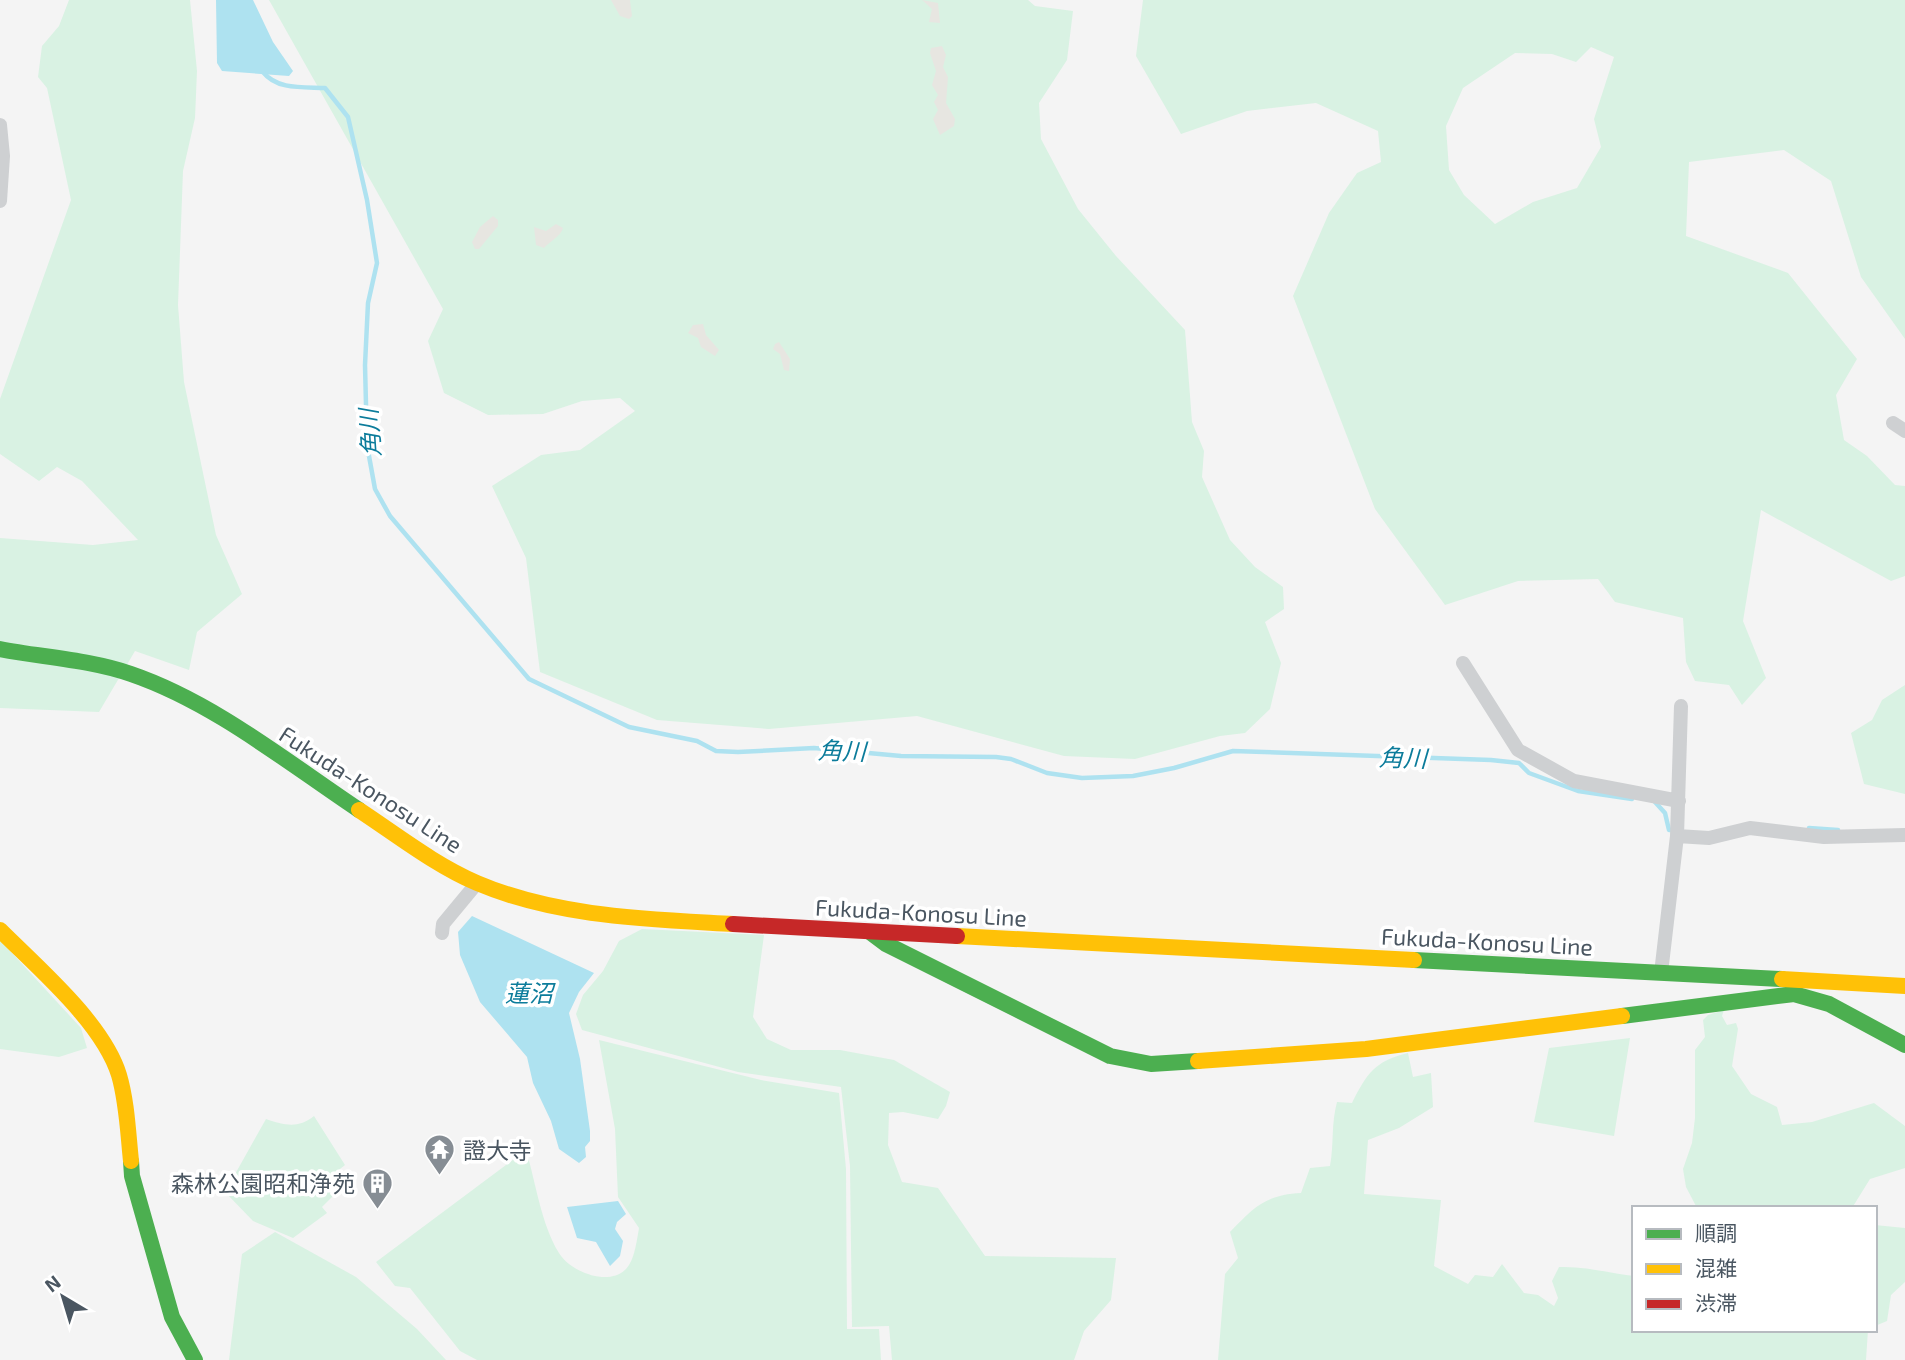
<svg xmlns="http://www.w3.org/2000/svg" width="1905" height="1360" font-family="'Exo 2','Noto Sans JP',sans-serif">
	<style>
		.green { fill: #d9f2e3; fill-rule: evenodd }
		.sand { fill: #e7e6e1 }
		.water { fill: #aee2f0 }
		.lines { fill: none; stroke-linecap: round; stroke-linejoin: round }
		.stream { stroke: #aee2f0; stroke-width: 4.5 }
		.street { stroke: #ced0d2; stroke-width: 14 }
		.fast { stroke: #4caf50; stroke-width: 16 }
		.slow { stroke: #ffc107; stroke-width: 16 }
		.jam { stroke: #c62828; stroke-width: 16 }
		.labels { text-anchor: middle; dominant-baseline: central; stroke-width: 7; stroke-linejoin: round; paint-order: stroke }
		.street-label { font-size: 23px; fill: #4a5661; stroke: #fff }
		.poi-label { font-size: 23px; fill: #4a5661; stroke: #fff; text-anchor: start }
		.water-label { font-size: 24px; font-style: italic; fill: #0c7c9b; stroke: #fff }
	</style>
	<rect width="100%" height="100%" fill="#f4f4f4"/>
	<path class="green" d="M 69,0 L 190,0 L 197,71 L 195,118 L 183,171 L 178,305 L 184,382 L 216,535 L 242,594 L 197,632 L 189,670 L 135,651 L 99,712 L 0,708 L 0,538 L 93,545 L 138,540 L 82,481 L 57,467 L 39,481 L 0,454 L 0,399 L 71,200 L 47,88 L 38,77 L 42,46 L 59,26 Z
		M 269,0 L 1028,0 L 1035,6 L 1073,11 L 1067,60 L 1039,103 L 1041,139 L 1078,209 L 1116,256 L 1185,330 L 1192,422 L 1204,451 L 1202,477 L 1230,540 L 1255,567 L 1283,587 L 1284,609 L 1265,622 L 1281,663 L 1270,709 L 1245,733 L 1220,736 L 1135,759 L 1064,756 L 917,716 L 769,729 L 657,720 L 540,672 L 526,558 L 492,486 L 541,455 L 580,450 L 635,411 L 620,398 L 582,401 L 543,414 L 488,415 L 444,393 L 428,341 L 443,309 Z
		M 1143,0 L 1905,0 L 1905,339 L 1861,277 L 1831,181 L 1784,150 L 1689,162 L 1686,236 L 1788,273 L 1857,359 L 1836,395 L 1844,440 L 1867,456 L 1895,485 L 1905,486 L 1905,576 L 1891,581 L 1761,510 L 1743,621 L 1766,678 L 1742,705 L 1729,685 L 1695,681 L 1686,662 L 1683,618 L 1615,602 L 1598,579 L 1518,581 L 1445,605 L 1375,509 L 1293,296 L 1329,213 L 1357,173 L 1381,162 L 1378,131 L 1316,103 L 1247,111 L 1181,134 L 1136,56 ZM 1591,47 L 1614,57 L 1594,119 L 1601,147 L 1577,188 L 1533,202 L 1495,224 L 1464,195 L 1449,170 L 1446,126 L 1463,88 L 1515,53 L 1552,54 L 1576,62 Z
		M 1905,685 L 1905,794 L 1864,784 L 1851,733 L 1872,720 L 1882,700 Z
		M 642,929 L 764,935 L 753,1017 L 767,1039 L 791,1050 L 840,1050 L 894,1060 L 950,1092 L 946,1106 L 938,1119 L 903,1112 L 889,1113 L 888,1145 L 902,1182 L 938,1188 L 985,1256 L 1116,1258 L 1111,1300 L 1084,1331 L 1074,1360 L 892,1360 L 889,1326 L 852,1327 L 850,1166 L 841,1087 L 738,1072 L 582,1030 L 576,1014 L 583,995 L 603,971 L 619,941 Z
		M 0,940 L 81,1028 L 87,1048 L 59,1057 L 0,1049 Z
		M 1724,1010 L 1722,1016 L 1727,1025 L 1736,1023 L 1738,1029 L 1732,1066 L 1751,1094 L 1777,1107 L 1782,1125 L 1812,1122 L 1874,1103 L 1905,1126 L 1905,1168 L 1870,1179 L 1852,1208 L 1697,1208 L 1686,1187 L 1683,1169 L 1692,1143 L 1695,1118 L 1695,1050 L 1705,1037 L 1703,1020 L 1708,1015 Z
		M 1630,1038 L 1614,1136 L 1534,1122 L 1549,1048 Z
		M 599,1040 L 761,1080 L 839,1093 L 846,1169 L 847,1329 L 879,1329 L 881,1360 L 477,1360 L 460,1351 L 410,1288 L 395,1286 L 376,1262 L 526,1150 C 536,1183 541,1224 559,1253 C 571,1273 614,1289 629,1265 C 635,1256 637,1239 639,1228 L 618,1197 L 615,1129 Z
		M 1408,1053 L 1413,1077 L 1431,1073 L 1433,1107 L 1399,1128 L 1368,1140 L 1364,1194 L 1441,1200 L 1434,1266 L 1468,1284 L 1475,1275 L 1493,1277 L 1502,1264 L 1524,1293 L 1538,1295 L 1554,1306 L 1558,1298 L 1552,1281 L 1559,1267 C 1585,1266 1608,1273 1634,1276 L 1634,1330 L 1868,1330 L 1866,1360 L 1218,1360 L 1225,1274 L 1238,1258 L 1230,1232 C 1254,1207 1265,1195 1301,1193 L 1310,1168 L 1330,1166 C 1334,1144 1331,1124 1337,1102 L 1352,1103 C 1367,1073 1375,1061 1408,1053 Z
		M 314,1116 L 345,1165 L 335,1173 L 344,1185 L 322,1207 L 327,1213 L 293,1238 L 253,1221 L 225,1192 L 266,1119 C 284,1125 298,1129 314,1116 Z
		M 1875,1225 L 1905,1228 L 1905,1282 L 1891,1295 L 1887,1321 L 1875,1326 Z
		M 275,1232 L 356,1277 L 417,1329 L 446,1360 L 229,1360 L 242,1254 Z"/>
	<path class="sand" d="M 611,0 L 630,0 L 632,16 L 629,19 L 620,16 Z
		M 922,0 L 938,3 L 940,23 L 929,22 L 932,9 Z
		M 942,46 L 946,55 L 943,67 L 948,77 L 946,103 L 955,119 L 954,126 L 940,135 L 933,119 L 938,110 L 934,102 L 938,95 L 932,85 L 936,71 L 930,53 L 931,48 Z
		M 493,216 L 498,220 L 498,226 L 479,249 L 475,249 L 472,242 L 480,227 Z
		M 556,224 L 563,228 C 561,236 549,242 544,248 L 536,245 L 534,227 L 546,231 Z
		M 703,324 L 706,335 L 719,350 L 715,356 L 701,347 L 698,338 L 688,333 L 693,325 Z
		M 779,342 L 790,359 L 789,371 L 784,370 L 780,354 L 773,349 L 775,344 Z"/>
	<path class="water" d="M 216,0 L 253,0 L 273,42 L 293,71 L 289,76 L 222,71 L 217,63 Z
		M 472,916 L 594,973 L 579,992 L 569,1013 L 580,1059 L 590,1131 L 590,1141 L 585,1147 L 586,1157 L 579,1163 L 559,1149 L 551,1121 L 533,1083 L 527,1057 L 480,1002 L 460,955 L 458,932 Z
		M 618,1201 L 626,1214 L 617,1222 L 615,1229 L 623,1241 L 620,1256 L 610,1266 L 596,1242 L 577,1238 L 567,1207 Z"/>
	<g class="lines">
		<path class="stream" d="M 263,72 C 277,90 303,87 325,88 L 348,117 L 367,200 L 377,263 L 368,303 L 365,365 L 367,445 L 375,489 L 390,516 L 529,679 L 629,727 L 697,741 L 716,751 L 738,752 L 814,748 L 901,756 L 996,757 L 1011,759 L 1047,773 L 1082,778 L 1133,776 L 1174,768 L 1233,751 L 1491,760 L 1519,763 L 1529,773 L 1578,791 L 1632,799
			M 1655,802 L 1665,813 L 1669,830 L 1676,830
			M 1809,828 L 1838,830"/>
		<path class="street" d="M 0,125 L 3,156 L 0,201
			M 1893,423 L 1905,431
			M 1463,663 L 1518,750 L 1574,781 L 1679,801
			M 1677,836 L 1709,838 L 1750,828 L 1824,837 L 1905,835
			M 442,933 L 443,924 L 477,883
			M 1661,973 L 1677,836 L 1681,706"/>
		<path class="fast" d="M 0,649 C 41,657 92,660 131,674 C 213,702 287,762 359,810
			M 870,932 L 886,944 L 1110,1056 L 1151,1064 L 1198,1061
			M 1414,960 L 1782,979
			M 1622,1016 L 1794,994 L 1829,1004 L 1905,1045
			M 131,1161 L 132,1176 L 172,1317 L 195,1360"/>
		<path class="slow" d="M 359,810 C 397,835 435,865 477,883 C 557,917 647,919 733,924
			M 0,930 C 38,968 103,1023 119,1075 C 127,1102 128,1133 131,1161
			M 957,936 L 1414,960
			M 1782,979 L 1905,986
			M 1198,1061 L 1366,1049 L 1622,1016"/>
		<path class="jam" d="M 733,924 L 957,936"/>
	</g>
	<defs>
		<symbol id="temple-pin" viewBox="-11 -11 22 30"><path d="M0 17L-7.5 6A9.5 9.5 0 1 1 7.5 6Z" fill="#868d94" stroke="#fff"/><path d="M0-6L5-2H3V0L6.5 2.5H4V6H1.5V3h-3V6H-4V2.5H-6.5L-3 0V-2H-5Z" fill="#fff"/></symbol>
		<symbol id="building-pin" viewBox="-11 -11 22 30"><path d="M0 17L-7.5 6A9.5 9.5 0 1 1 7.5 6Z" fill="#868d94" stroke="#fff"/><path d="M-4-6H4V6H1V3H-1V6H-4ZM-2.5-4.3h1.7v1.8h-1.7ZM.8-4.3h1.7v1.8H.8ZM-2.5-1h1.7V.8h-1.7ZM.8-1h1.7V.8H.8Z" fill="#fff"/></symbol>
	</defs>
	<g fill-rule="evenodd">
		<use href="#temple-pin" x="422" y="1132" width="35" height="47"/>
		<use href="#building-pin" x="360" y="1166" width="35" height="47"/>
	</g>
	<g class="labels">
		<g class="street-label">
			<text transform="translate(371 789) rotate(33)">Fukuda-Konosu Line</text>
			<text transform="translate(921 912) rotate(3)">Fukuda-Konosu Line</text>
			<text transform="translate(1487 941) rotate(3)">Fukuda-Konosu Line</text>
		</g>
		<g class="poi-label">
			<text x="463" y="1150">證大寺</text>
			<text x="355" y="1183" text-anchor="end">森林公園昭和浄苑</text>
		</g>
		<g class="water-label">
			<text transform="translate(369 433) rotate(-94)">角川</text>
			<text transform="translate(842 750) rotate(2)">角川</text>
			<text transform="translate(1403 757) rotate(2)">角川</text>
			<text x="529" y="992">蓮沼</text>
		</g>
	</g>
	<rect x="1632" y="1206" width="245" height="126" fill="#ffffff" stroke="#b7bbc0" stroke-width="2"/>
	<rect x="1646" y="1229" width="35" height="10" fill="#4caf50" stroke="#b7bbc0" stroke-width="2"/>
	<text x="1695" y="1241" font-size="21" fill="#4a5661">順調</text>
	<rect x="1646" y="1264" width="35" height="10" fill="#ffc107" stroke="#b7bbc0" stroke-width="2"/>
	<text x="1695" y="1276" font-size="21" fill="#4a5661">混雑</text>
	<rect x="1646" y="1299" width="35" height="10" fill="#c62828" stroke="#b7bbc0" stroke-width="2"/>
	<text x="1695" y="1311" font-size="21" fill="#4a5661">渋滞</text>
	<g transform="translate(63 1297) rotate(322)" stroke="#ffffff" stroke-width="5" paint-order="stroke">
	<path d="M0-5L12 26L0 18L-12 26Z" fill="#4a5661"/>
	<text y="-10" font-size="19" font-weight="bold" text-anchor="middle" fill="#4a5661">N</text>
	</g>
</svg>
